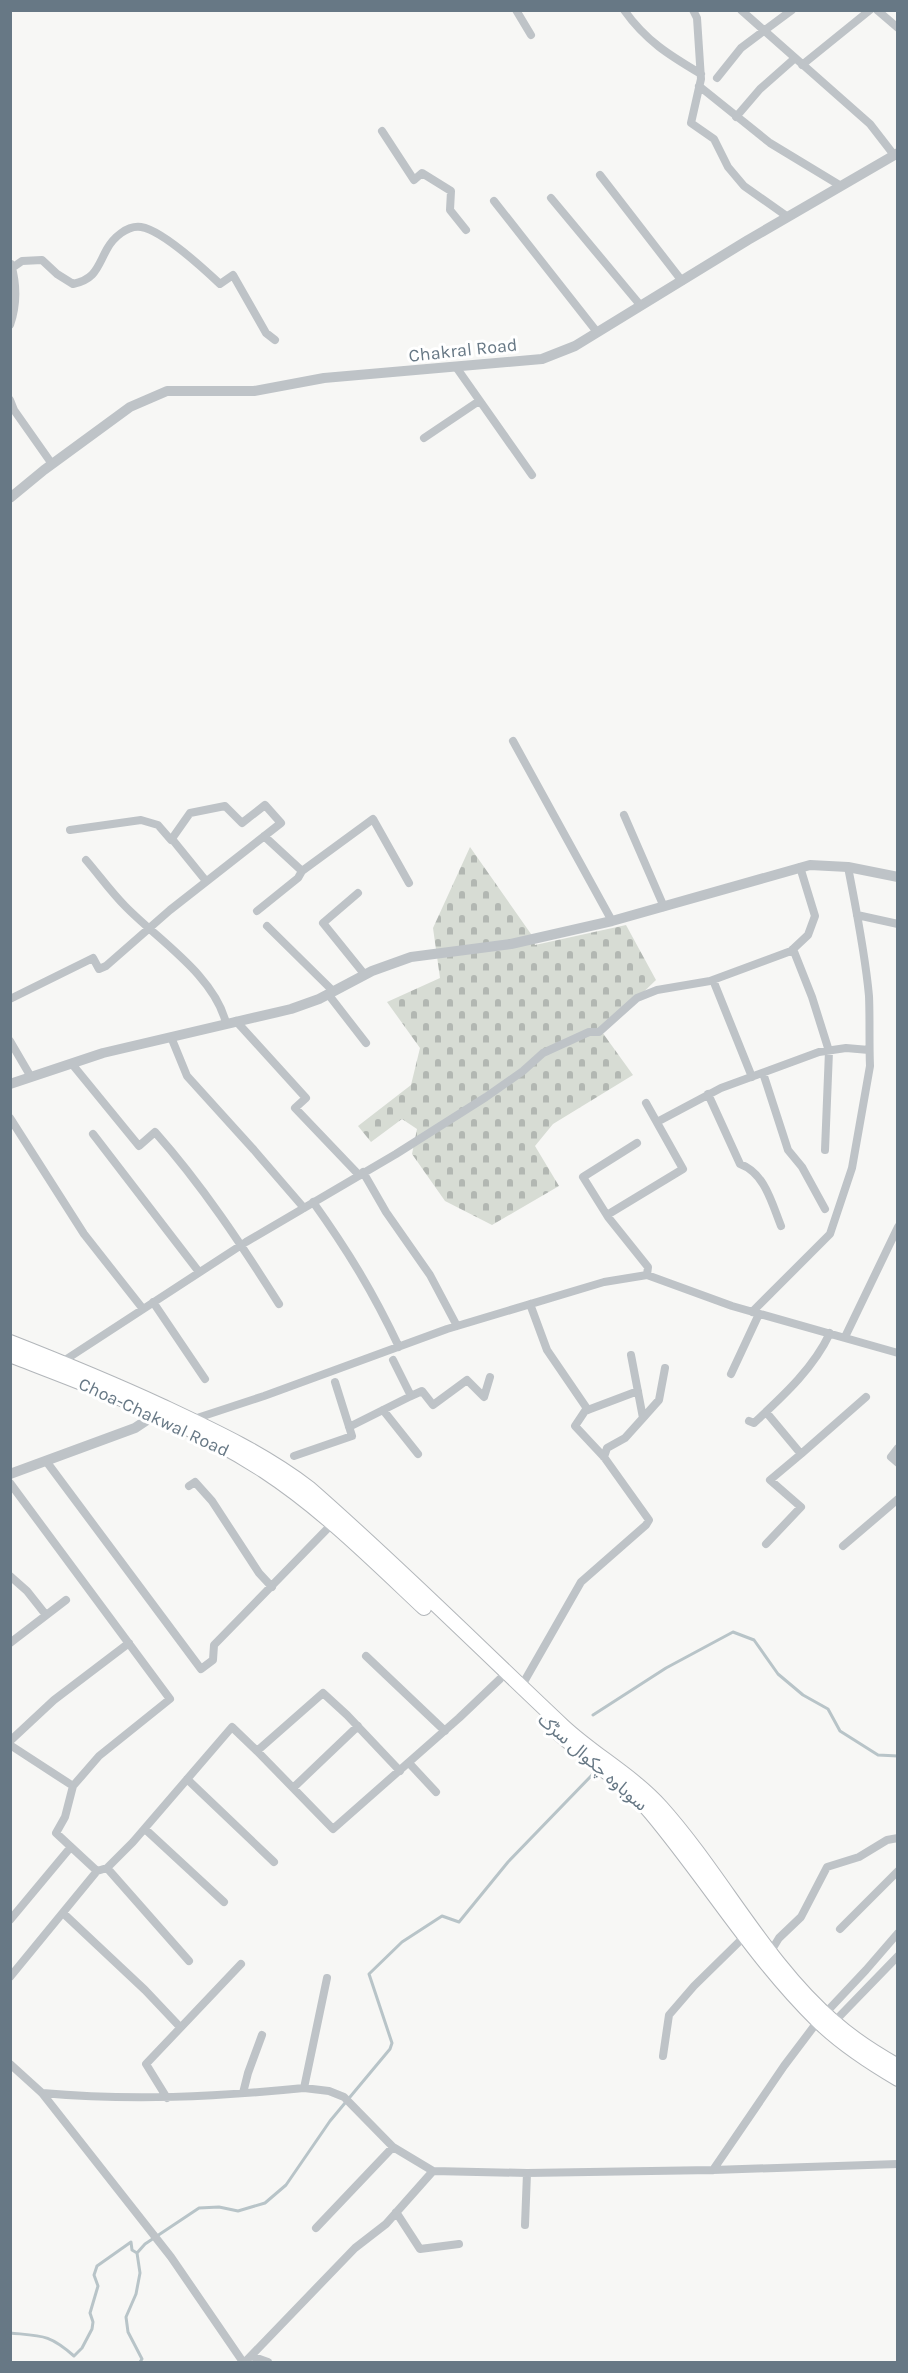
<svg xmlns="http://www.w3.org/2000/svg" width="908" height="2373" font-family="Karla,'Noto Sans Arabic',sans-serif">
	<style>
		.cemetery { fill: url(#cemetery-stones) }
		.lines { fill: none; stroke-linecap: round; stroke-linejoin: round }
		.stream { stroke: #b8c4c8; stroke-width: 3 }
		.trunk-casing { stroke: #b2b6ba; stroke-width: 16 }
		.minor { stroke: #bec3c7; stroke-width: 8 }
		.tertiary { stroke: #bec3c7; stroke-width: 10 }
		.trunk { stroke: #fff; stroke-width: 14 }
		.labels { text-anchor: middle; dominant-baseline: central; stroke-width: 6; stroke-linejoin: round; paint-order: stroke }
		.street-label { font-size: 18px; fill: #677885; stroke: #fff }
	</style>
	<defs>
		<pattern id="cemetery-stones" width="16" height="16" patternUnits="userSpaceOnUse" patternTransform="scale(1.5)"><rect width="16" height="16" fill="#d7dcd4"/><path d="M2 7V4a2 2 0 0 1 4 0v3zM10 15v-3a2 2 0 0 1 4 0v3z" fill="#b2b7b2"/></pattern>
	</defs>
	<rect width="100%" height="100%" fill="#f7f7f5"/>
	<path class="cemetery" d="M 470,847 L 531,934 L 535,945 L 626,925 L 656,980 L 602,1032 L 633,1075 L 553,1124 L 535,1146 L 559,1186 L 492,1225 L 445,1201 L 412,1154 L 417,1129 L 402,1119 L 371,1142 L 358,1126 L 411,1085 L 420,1048 L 387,1002 L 440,978 L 433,928 Z"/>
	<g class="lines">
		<path class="stream" d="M 593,1715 L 666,1668 L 733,1632 L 754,1640 L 778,1674 L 803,1695 L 828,1709 L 840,1731 L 878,1755 L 898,1756
			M 137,2253 L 140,2273 L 136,2294 L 126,2317 L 128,2332 L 142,2359 L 140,2362
			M 10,2333 C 42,2336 49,2334 74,2356 L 82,2348 L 92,2329 L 93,2322 L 90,2313 L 98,2286 L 94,2275 L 97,2266 L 131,2242 L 132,2250 L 137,2253 L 145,2244 L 199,2208 L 219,2207 L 238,2211 L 265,2203 L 286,2185 L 330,2121 L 390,2049 L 392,2043 L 369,1974 L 402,1942 L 442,1916 L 459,1922 L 508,1862 L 593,1774"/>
		<defs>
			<path id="trunk" d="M 10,1342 C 61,1362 112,1383 162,1406 C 213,1430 263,1453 309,1488 C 396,1564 479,1647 563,1726 C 594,1755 632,1775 661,1807 C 721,1874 766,1964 834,2022 C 853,2039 875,2053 898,2066
				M 10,1355 C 96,1389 186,1420 264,1471 C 322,1509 373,1560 424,1608
				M 554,1729 C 584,1758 624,1781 651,1813 C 707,1880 754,1958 817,2020 C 840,2043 869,2062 898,2079"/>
		</defs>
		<use href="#trunk" class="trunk-casing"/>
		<path class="minor" d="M 516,10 L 531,35
			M 624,10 C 646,41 669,55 701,74
			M 693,10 L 697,18 L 701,79 L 691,123 L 714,139 L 728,167 L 744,186 L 788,217
			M 741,10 L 870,124 L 894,155
			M 877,10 L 898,28
			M 802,65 L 870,10
			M 717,78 L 741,48 L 792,10
			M 699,86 L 770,143 L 841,186
			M 736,117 L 760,89 L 794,59
			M 382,131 L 414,180 L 422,173 L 451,191 L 450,210 L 466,230
			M 600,175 L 682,281
			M 551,198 L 641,306
			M 494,201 L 597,332
			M 12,268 L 22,261 L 42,260 L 57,274 L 73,284 C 96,279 97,267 107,249 C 113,238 127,225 141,227 C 162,230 204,269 220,284 L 233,275 L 266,333 L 275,340
			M 10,325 C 17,305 17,285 11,264
			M 456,367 L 532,475
			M 10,400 L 14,410 L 52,464
			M 424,438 L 479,401
			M 513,741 L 612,921
			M 624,815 L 664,907
			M 264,836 L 302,871 L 373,819 L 409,883
			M 172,839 L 206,881
			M 86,860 C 99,875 111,892 125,906 C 158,940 214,975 226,1023
			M 358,893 L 323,923 L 365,975
			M 257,911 L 298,878 L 302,871
			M 857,915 L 898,924
			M 267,926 L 333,991
			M 793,949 L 812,997 L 829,1051 L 825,1150
			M 713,980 L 752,1077
			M 328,994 L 366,1043
			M 10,999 L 93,958 L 99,969 L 106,966 L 170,910 L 281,823 L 265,805 L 242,823 L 225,806 L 190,813 L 171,840 L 158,825 L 141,820 L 70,830
			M 236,1021 L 306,1098 L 295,1108 L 358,1174
			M 171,1037 L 187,1076 L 254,1150 L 304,1208
			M 10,1041 L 31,1077
			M 72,1064 L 139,1146 L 155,1132 C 202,1185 241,1244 279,1304
			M 763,1073 L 788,1150 L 802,1167 L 825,1209
			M 708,1094 L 740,1164 C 765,1173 772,1204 781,1226
			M 10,1118 L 84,1234 L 143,1309
			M 657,1122 L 721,1088 L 819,1052 L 846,1048 L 869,1050
			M 93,1134 L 199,1272
			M 637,1143 L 583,1177 L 608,1217 L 648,1267 L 647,1275
			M 363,1172 L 386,1212 L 430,1275 L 457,1326
			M 313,1202 C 348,1251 373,1292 399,1347
			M 607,1215 L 683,1169 L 646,1103
			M 153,1302 L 205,1379
			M 530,1304 L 547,1350 L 588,1410
			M 752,1312 L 830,1234 L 852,1168 L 870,1066 C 869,1042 870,1019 869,996 C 865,952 856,909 848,867
			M 845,1337 L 898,1227
			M 393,1360 L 411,1396 L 422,1391 L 433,1405 L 467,1380 L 484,1397 L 490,1377
			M 62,1362 L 246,1242 L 396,1154 L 486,1097 L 523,1071 L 543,1053 L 589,1032 L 599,1032 L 637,998 L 657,990 L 710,981 L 791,951 L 808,935 L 815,916 L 800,867
			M 731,1374 L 759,1314
			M 383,1410 L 418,1454
			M 766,1412 L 801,1454 L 866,1397
			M 643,1418 L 659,1400 L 665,1368
			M 191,1420 L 264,1396 L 447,1329 L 604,1282 L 647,1275 L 732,1306 L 898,1353
			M 749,1421 L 754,1423 C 783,1396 813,1369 830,1333
			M 349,1427 L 411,1396
			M 898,1448 L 891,1457 L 898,1463
			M 294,1456 L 352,1436 L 335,1382
			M 604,1457 L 607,1448 L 625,1438 L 643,1418 L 631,1355
			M 46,1461 L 201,1669 L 213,1660 L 214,1645 L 332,1524
			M 10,1483 L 170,1699 L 99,1756 L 73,1786 L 65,1817 L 56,1833 L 97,1871 L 10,1977
			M 189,1486 L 195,1482 L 212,1501 L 259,1573 L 272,1587
			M 766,1544 L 801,1507 L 770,1480 L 801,1454
			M 843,1546 L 898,1499
			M 10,1576 L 27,1591 L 46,1615
			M 10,1643 L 66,1600
			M 366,1656 L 445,1731
			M 521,1687 L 581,1582 L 646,1525 L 649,1520 L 604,1457 L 575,1426 L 585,1411 L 638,1391
			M 10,1741 L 54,1700 L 129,1643
			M 10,1745 L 73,1786
			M 257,1751 L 333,1829 L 459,1718 L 500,1679
			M 409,1763 L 436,1792
			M 187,1779 L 274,1862
			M 293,1788 L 358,1726
			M 145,1829 L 224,1902
			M 107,1868 L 189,1961
			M 97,1871 L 107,1868 L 133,1842 L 232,1727 L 257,1751 L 323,1693 L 347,1715 L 400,1771
			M 63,1913 L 145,1990 L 180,2027
			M 10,1920 L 70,1848
			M 840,1929 L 898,1871
			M 771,1951 L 779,1938 L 801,1917 L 827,1867 L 859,1857 L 887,1840 L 898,1838
			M 834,2022 L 898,1956
			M 663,2056 L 669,2015 L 694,1986 L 746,1935
			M 10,2064 L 42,2093 L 171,2257 L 243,2362
			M 304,2088 L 327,1978
			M 42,2093 C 132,2101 214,2097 304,2088 L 329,2091 L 344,2097 L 393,2147 L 433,2171 L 527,2173 L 713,2170 L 898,2164
			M 243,2093 L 248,2073 L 262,2035
			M 167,2098 L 146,2064 L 241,1964
			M 713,2170 L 784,2066 L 818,2021 L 866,1970 L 898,1933
			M 396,2212 L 420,2249 L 459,2244
			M 525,2225 L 527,2173
			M 316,2228 L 393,2147
			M 251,2356 L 268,2362
			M 245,2362 L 355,2248 L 386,2224 L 433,2171"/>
		<path class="tertiary" d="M 10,498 L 44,470 L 130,407 L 167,391 L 254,391 L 324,378 L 542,359 L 575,346 L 748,240 L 898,153
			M 10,1084 L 103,1053 L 291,1009 L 319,999 L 372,971 L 411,957 L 511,944 L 612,921 L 810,865 L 848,867 L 898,877
			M 10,1474 L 135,1428 L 147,1420 L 154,1406"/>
		<use href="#trunk" class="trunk"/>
	</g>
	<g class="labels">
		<g class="street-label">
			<text transform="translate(463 350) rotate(-6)">Chakral Road</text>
			<text transform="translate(154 1417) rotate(25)">Choa-Chakwal Road</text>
			<text transform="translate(593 1762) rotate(41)">سوہاوہ چکوال سڑک</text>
		</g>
	</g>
	<rect width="908" height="2373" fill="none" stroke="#677885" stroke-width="24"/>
</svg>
